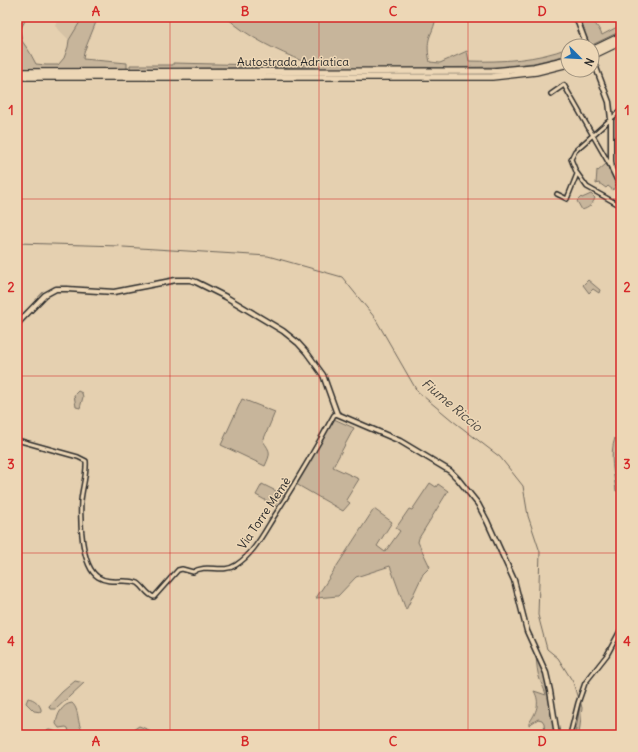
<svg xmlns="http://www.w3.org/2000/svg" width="638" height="752" font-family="Delius,sans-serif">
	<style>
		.built { fill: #d5c2a5 }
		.green { fill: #c7b59b; stroke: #797063 }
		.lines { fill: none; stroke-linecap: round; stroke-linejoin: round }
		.stream { stroke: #6e665b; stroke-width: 1 }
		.street-casing { stroke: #2b2b2b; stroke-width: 6 }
		.secondary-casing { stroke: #2b2b2b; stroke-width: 7 }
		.highway-casing { stroke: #2b2b2b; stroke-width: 8 }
		.street { stroke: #edd7b6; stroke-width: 3 }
		.secondary { stroke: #edd7b6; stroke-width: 4 }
		.highway { stroke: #edd7b6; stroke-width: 5.5 }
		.grid { fill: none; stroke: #d62828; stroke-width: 1; stroke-opacity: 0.55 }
		.labels { text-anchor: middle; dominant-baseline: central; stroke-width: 3; stroke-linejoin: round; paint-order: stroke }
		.street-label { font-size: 12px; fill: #2b2b2b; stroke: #edd7b6 }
		.water-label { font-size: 13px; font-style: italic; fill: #47443f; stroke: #edd7b6 }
		.neatline { fill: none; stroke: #d62828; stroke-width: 1.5 }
		.grid-label { font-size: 13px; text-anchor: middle; font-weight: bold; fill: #d62828 }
	</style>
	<rect width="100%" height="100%" fill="#e5d0b0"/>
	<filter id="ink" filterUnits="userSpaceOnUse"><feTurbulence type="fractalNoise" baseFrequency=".025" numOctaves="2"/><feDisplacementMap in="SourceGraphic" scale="8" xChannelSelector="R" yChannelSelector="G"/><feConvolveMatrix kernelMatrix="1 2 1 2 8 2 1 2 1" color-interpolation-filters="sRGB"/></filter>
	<g filter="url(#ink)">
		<path class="built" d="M 59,17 L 83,17 L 69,40 L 55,26 Z"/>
		<path class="green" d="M 17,17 L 27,17 L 20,30 L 22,41 L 29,51 L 36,64 L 46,65 L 58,65 L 64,58 L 68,47 L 69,40 L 83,17 L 98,17 L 84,52 L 83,59 L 127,63 L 127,69 L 17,70 Z
			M 226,17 L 436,17 C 435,24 433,29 430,36 C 427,44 428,54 430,62 L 440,63 L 467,51 L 469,61 C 502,62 537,60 568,48 L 568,55 L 534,63 L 498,67 L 317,69 L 315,67 L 130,69 L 130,65 L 173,65 L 173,63 L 303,66 L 304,62 C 276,50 249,38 226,17 Z
			M 578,17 C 591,17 597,24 602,35 L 621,25 L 621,31 L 590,46 Z
			M 606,164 L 617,183 L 613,190 L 608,186 L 606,188 L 599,183 L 596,184 L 597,170 L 598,171 Z
			M 591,194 L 595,198 C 592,205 589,208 582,210 L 577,201 L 581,197 L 582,198 Z
			M 588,280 L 600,290 L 599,293 L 593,289 L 589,293 L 583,285 Z
			M 78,391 L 82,393 L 83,397 L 80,408 L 76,407 L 74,395 Z
			M 242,399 L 275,412 L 263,441 C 271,452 271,453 265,466 L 221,445 Z
			M 334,419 L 354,428 L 333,467 L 359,479 L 346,500 L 350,503 L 343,511 L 296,484 Z
			M 615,438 L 621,447 L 621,490 L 616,491 C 614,474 609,455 615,438 Z
			M 430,483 L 436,487 L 438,484 L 448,491 L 419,538 L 418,542 L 430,567 L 423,574 L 406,610 L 390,566 L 356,577 L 338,596 L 316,598 L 374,509 L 392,522 L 377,546 L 385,552 L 400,531 L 396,528 L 409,509 L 412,510 Z
			M 262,484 L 286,496 L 279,508 L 256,495 Z
			M 536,657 L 548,683 L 556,735 L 545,735 L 544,723 L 542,720 L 538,719 L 529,725 L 529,723 C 536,713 541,703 534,691 L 546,695 C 545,690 542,685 540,680 C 537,672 537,665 536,657 Z
			M 75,681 L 84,683 L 56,709 L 50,709 L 49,706 L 62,692 Z
			M 28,698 C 34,699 39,703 41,709 L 41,712 L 34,711 L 26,703 Z
			M 580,700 L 582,708 L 579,735 L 571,735 Z
			M 72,703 C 82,712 74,730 89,735 L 70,735 L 68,728 L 66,727 L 59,728 L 56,724 C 57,715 62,704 72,703 Z
			M 139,726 L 149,730 L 147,735 L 130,735 L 133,730 Z
			M 49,730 L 54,731 L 60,735 L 34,735 Z"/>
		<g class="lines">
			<path class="stream" d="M 17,243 L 119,246
				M 123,247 L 268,256 L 342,277 L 375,318 L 417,391 L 453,421 L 500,457 L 523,486 L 528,516 L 540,552 L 538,615 L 547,649 L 558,658 L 573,682 L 578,699
				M 575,735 L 580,706 L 579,702"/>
			<defs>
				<path id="street" d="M 551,94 L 564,85 L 611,167
					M 577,173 L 587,187 L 621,206
					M 557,194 L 567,199 L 577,174 L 571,159 L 575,151 L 621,110
					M 17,440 L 78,457 L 86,461 C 87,475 82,488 81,501 C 80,520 81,566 98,577 C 110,585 125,578 138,583 C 144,587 147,595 154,597 L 178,570 L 182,569 L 193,572 C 206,563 223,574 236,565 C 255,553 265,530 277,512 C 297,480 316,448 334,415 L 337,414
					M 570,735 L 578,703 L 585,683 L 607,655 L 621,629"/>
				<path id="secondary" d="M 576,17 L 587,46
					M 592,57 L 609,102 L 611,119 L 611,161 L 612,169 L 621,188
					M 17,324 L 45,295 L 56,289 L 67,289 L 114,292 L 176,280 L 190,280 L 196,282 L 226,297 L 283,331 L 298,343 L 307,353 L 323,375 L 337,414 L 400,441 L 450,471 L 458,479 L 478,504 L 487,521 L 514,580 L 527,631 L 546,673 L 550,691 L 557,735"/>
				<path id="highway" d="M 592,50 L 621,36
					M 592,56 L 621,42
					M 17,72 L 494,71 L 534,67 L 568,59
					M 17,77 L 492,77 L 536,72 L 568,64"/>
			</defs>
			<use href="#street" class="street-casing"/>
			<use href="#secondary" class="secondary-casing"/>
			<use href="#highway" class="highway-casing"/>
			<use href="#street" class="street"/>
			<use href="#secondary" class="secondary"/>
			<use href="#highway" class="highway"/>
		</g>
	</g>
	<path class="grid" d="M 170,17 L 170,735M 319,17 L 319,735M 468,17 L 468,735M 17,199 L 621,199M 17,376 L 621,376M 17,553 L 621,553"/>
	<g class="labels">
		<g class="street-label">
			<text x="293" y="61">Autostrada Adriatica</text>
			<text transform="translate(264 513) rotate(-56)">Via Torre Memè</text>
		</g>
		<g class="water-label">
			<text transform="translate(452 405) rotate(40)">Fiume Riccio</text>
		</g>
	</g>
	<rect width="638" height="752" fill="none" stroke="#edd7b6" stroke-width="44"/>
	<g transform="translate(580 58) rotate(114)"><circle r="19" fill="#edd7b6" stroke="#9f927e"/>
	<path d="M0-3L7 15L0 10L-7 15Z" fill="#1f6fb2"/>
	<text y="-6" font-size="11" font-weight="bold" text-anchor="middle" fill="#2b2b2b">N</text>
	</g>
	<rect x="22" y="22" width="594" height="708" class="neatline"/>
	<g class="grid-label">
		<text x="96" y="16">A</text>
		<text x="245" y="16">B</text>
		<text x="393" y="16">C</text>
		<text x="542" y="16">D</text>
		<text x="11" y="115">1</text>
		<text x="627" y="115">1</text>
		<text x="11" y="292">2</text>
		<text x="627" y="292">2</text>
		<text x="11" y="469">3</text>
		<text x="627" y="469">3</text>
		<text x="11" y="646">4</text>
		<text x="627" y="646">4</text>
		<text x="96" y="746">A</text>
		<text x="245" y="746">B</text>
		<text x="393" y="746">C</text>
		<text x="542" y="746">D</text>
	</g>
</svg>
